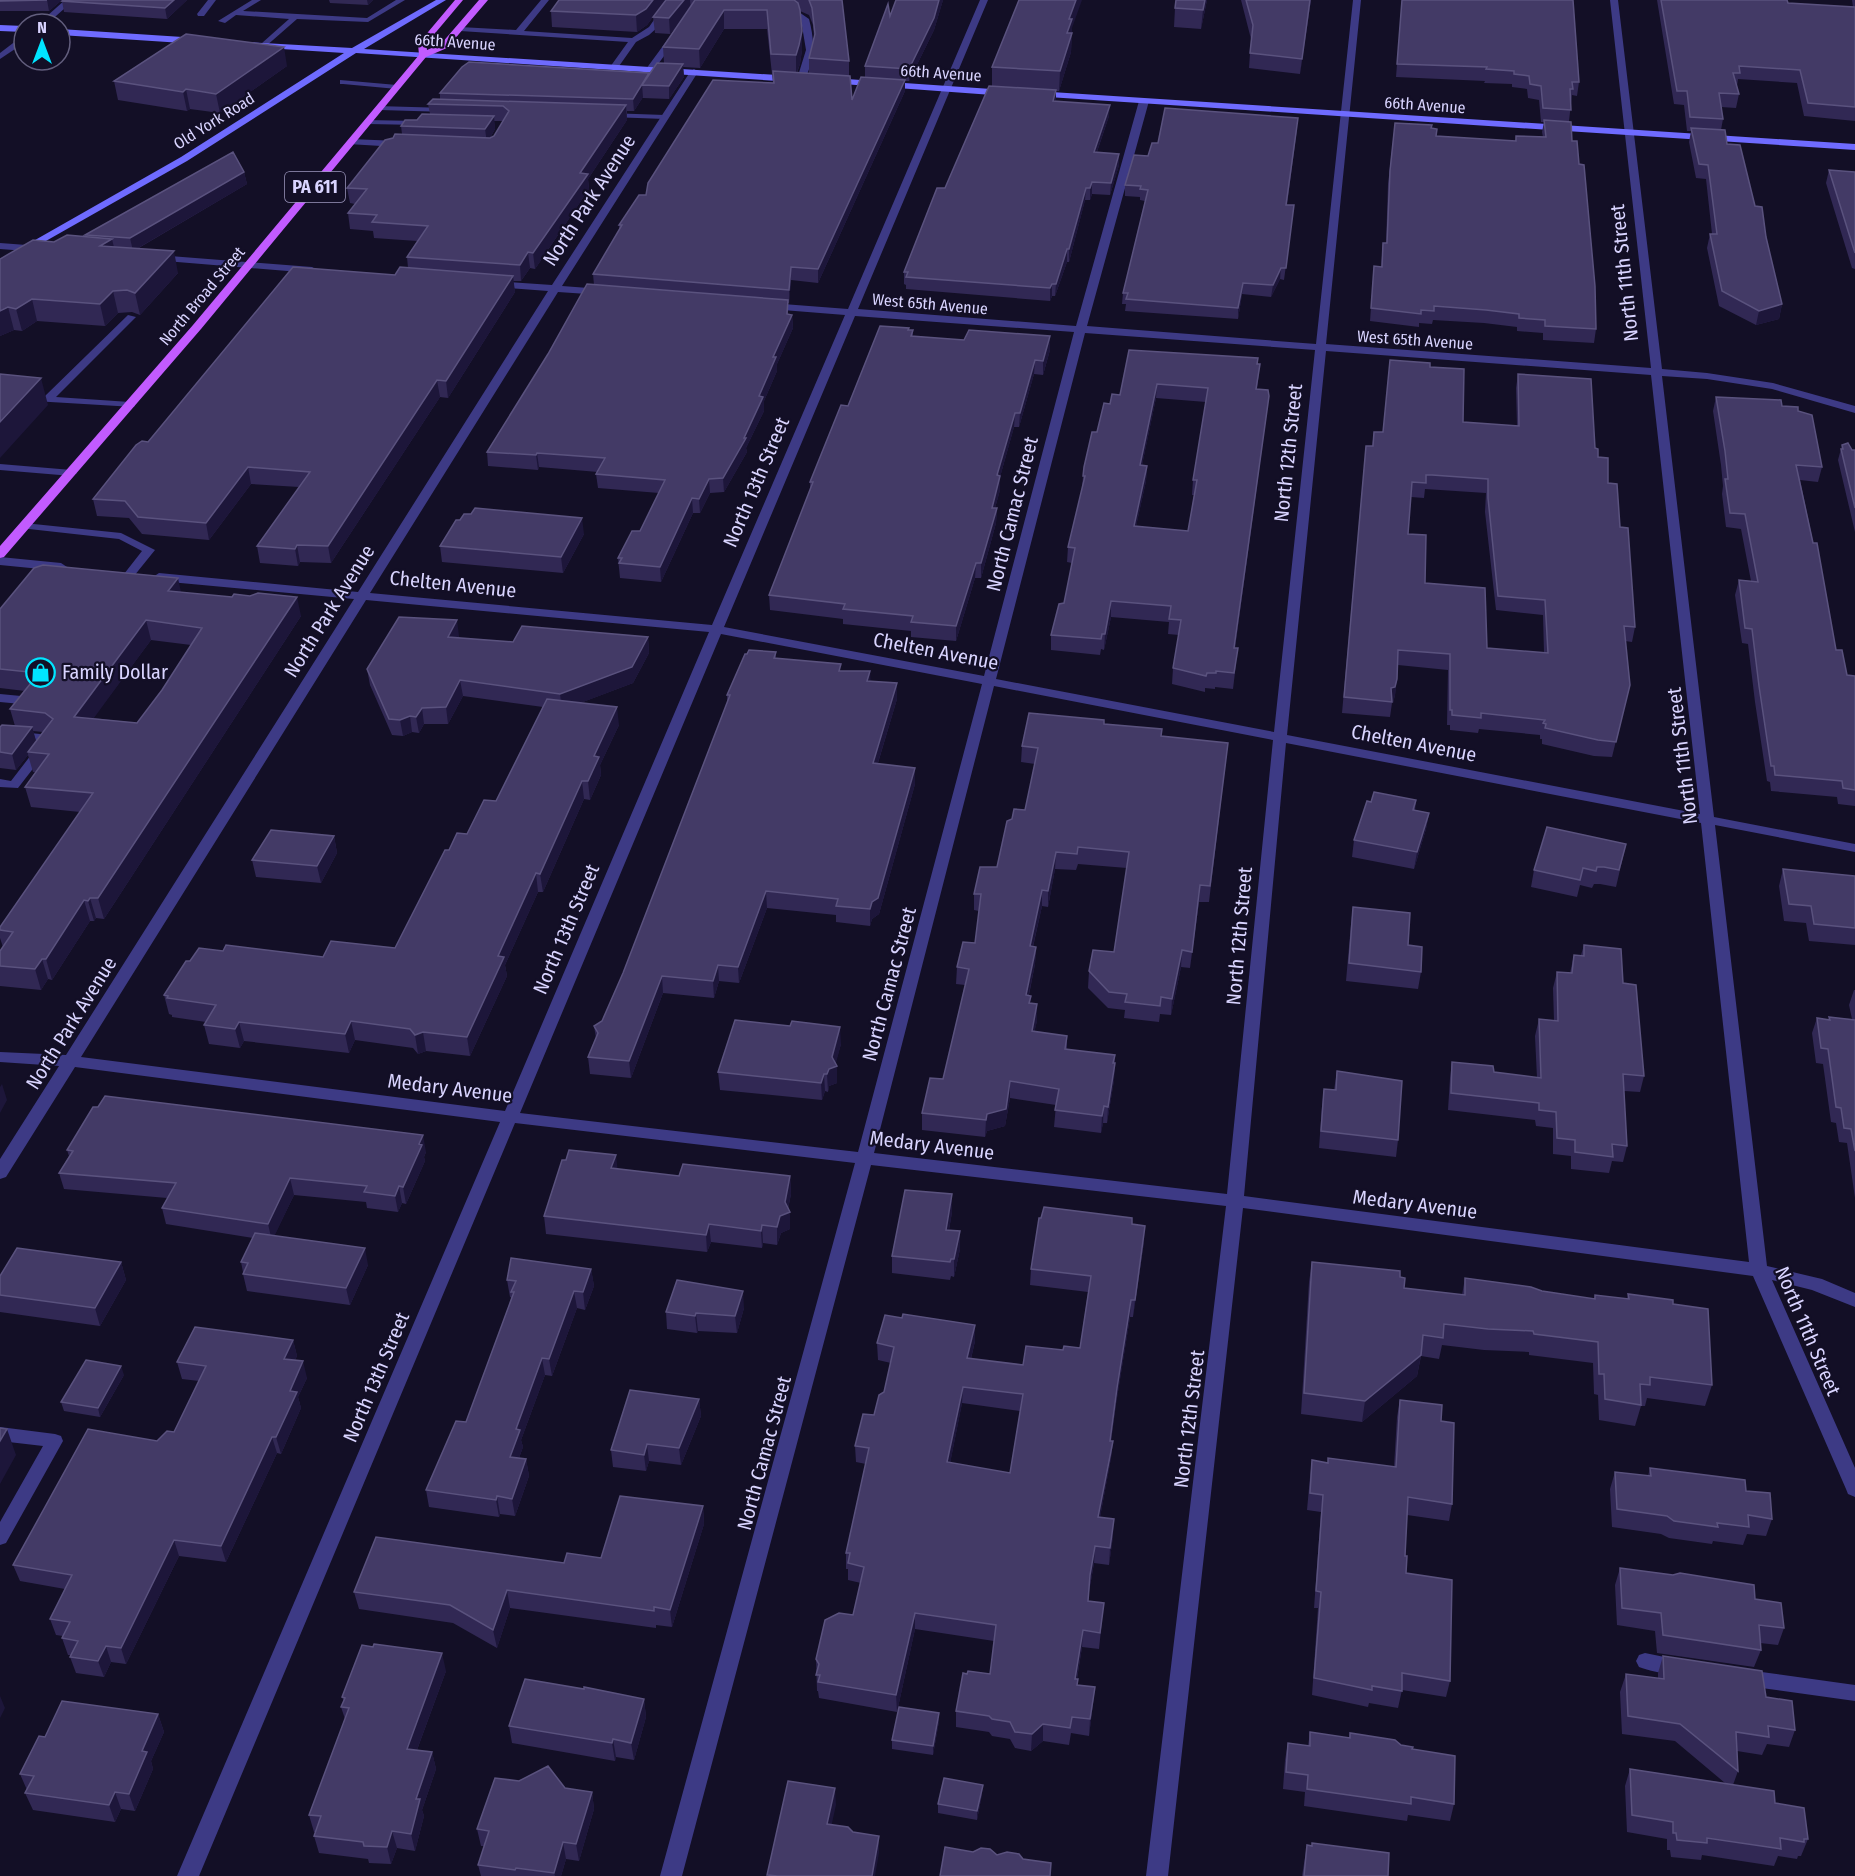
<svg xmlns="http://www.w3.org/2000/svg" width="1855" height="1876" font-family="'Fira Sans Condensed',sans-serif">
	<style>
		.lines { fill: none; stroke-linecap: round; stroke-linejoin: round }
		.lane { fill: #3d3a85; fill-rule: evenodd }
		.street { fill: #3d3a85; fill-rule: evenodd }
		.secondary { fill: #6f6bff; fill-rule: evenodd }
		.primary { fill: #c25bff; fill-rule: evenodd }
		.wall { fill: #312854; fill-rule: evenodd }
		.shaded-wall { fill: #1d163a }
		.building { fill: #433a66; stroke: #5a527e; stroke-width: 1.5; fill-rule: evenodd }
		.labels { text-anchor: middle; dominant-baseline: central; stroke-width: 4.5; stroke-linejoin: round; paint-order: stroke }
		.far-street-label { font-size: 16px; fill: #d9d4ff; stroke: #130f26 }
		.shield { fill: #130f26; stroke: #9e99be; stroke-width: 1.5 }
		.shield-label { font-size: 18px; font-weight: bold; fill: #d9d4ff }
		.street-label { font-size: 20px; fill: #d9d4ff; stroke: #130f26 }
		.poi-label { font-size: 20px; fill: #d9d4ff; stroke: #130f26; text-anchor: start }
	</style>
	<rect width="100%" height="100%" fill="#130f26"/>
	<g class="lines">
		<path class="lane" d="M 208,0 L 216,0 L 204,16 L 198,16 L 197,14 Z
			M 252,0 L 261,0 L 243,11 L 367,18 L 396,0 L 405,0 L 368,22 L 297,19 L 265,47 L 261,45 L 262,43 L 289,19 L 236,15 L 225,23 L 218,21 Z
			M 541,0 L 549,0 L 524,31 L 632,38 L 649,27 L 668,0 L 676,0 L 659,26 L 649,35 L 636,42 L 617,69 L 614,69 L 610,67 L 628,42 L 460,31 L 456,29 L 460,27 L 516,30 Z
			M 780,10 L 796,10 L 809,19 C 815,41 815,60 804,81 L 797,79 L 806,50 L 801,20 L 791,14 L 780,14 Z
			M 671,35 L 678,37 L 653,71 L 647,71 L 646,69 Z
			M 21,37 L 24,37 L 24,43 L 0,59 L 0,53 Z
			M 340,80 L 397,85 L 401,87 L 397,89 L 343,84 L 340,84 Z
			M 377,106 L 447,108 L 451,110 L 447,112 L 380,110 L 376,108 Z
			M 607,113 L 665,115 L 669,117 L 665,119 L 610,117 L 607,117 Z
			M 365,120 L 419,121 L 423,123 L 419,125 L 368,124 L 364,122 Z
			M 351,139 L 398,141 L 402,144 L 398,147 L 348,144 L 348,140 Z
			M 128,315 L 136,317 L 56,397 L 130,402 L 135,405 L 134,407 L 0,399 L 0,393 L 45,396 Z
			M 0,464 L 72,470 L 77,473 L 72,476 L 0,470 Z
			M 24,523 L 121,533 L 155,550 L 134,576 L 130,577 L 124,574 L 142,551 L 119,539 L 20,528 L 20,524 Z
			M 0,694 L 21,696 L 27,700 L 21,704 L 0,702 Z
			M 0,730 L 50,735 L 56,739 L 18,788 L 0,787 L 0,779 L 11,781 L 41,742 L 0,738 Z
			M 0,1427 L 55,1434 L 61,1436 L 63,1441 L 6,1543 L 0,1545 L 0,1522 L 43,1446 L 0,1441 Z
			M 1645,1653 L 1684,1661 L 1687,1667 L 1684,1673 C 1672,1677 1651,1671 1639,1667 L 1636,1661 L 1639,1655 Z
			M 1747,1670 L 1855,1685 L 1855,1701 L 1747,1686 L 1741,1684 L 1738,1678 L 1741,1672 Z"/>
		<path class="street" d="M 65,0 L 74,0 L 47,24 L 38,24 Z
			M 980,0 L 988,0 L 858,309 L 1076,326 L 1139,101 L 1144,98 L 1149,101 L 1087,326 L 1316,344 L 1353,0 L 1361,0 L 1326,344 L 1651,368 L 1610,0 L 1618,0 L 1662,369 L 1707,373 L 1773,383 L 1855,406 L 1855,413 L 1772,389 L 1707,379 L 1662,376 L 1714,817 L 1855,844 L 1855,852 L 1715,825 L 1767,1266 L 1822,1279 L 1855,1293 L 1855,1307 L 1812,1290 L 1772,1280 L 1855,1468 L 1855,1497 L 1848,1494 L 1846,1489 L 1753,1276 L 1243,1208 L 1168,1876 L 1146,1876 L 1226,1206 L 871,1165 L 682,1876 L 660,1876 L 855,1163 L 515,1123 L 199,1876 L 177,1876 L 500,1122 L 75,1067 L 6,1177 L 0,1179 L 0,1159 L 59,1066 L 0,1062 L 0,1052 L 66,1055 L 354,599 L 159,581 L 153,577 L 159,573 L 358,592 L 548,291 L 495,287 L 490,284 L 495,281 L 552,285 L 690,72 L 694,69 L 698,72 L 562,286 L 602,289 L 607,292 L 602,295 L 558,292 L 370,593 L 712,625 L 845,315 L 770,309 L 765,306 L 770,303 L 848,309 ZM 855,316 L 1074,332 L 984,676 L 724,627 ZM 1085,333 L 1315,350 L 1274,732 L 996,679 ZM 1326,351 L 1651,375 L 1700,814 L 1287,735 ZM 366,600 L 709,632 L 505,1111 L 81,1057 ZM 721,634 L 982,684 L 858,1152 L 520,1113 ZM 994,686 L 1273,740 L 1227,1194 L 874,1153 ZM 1286,743 L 1701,823 L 1749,1262 L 1244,1196 Z
			M 0,243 L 40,246 L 45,249 L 40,252 L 0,249 Z
			M 157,255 L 312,267 L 317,270 L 312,273 L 153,260 L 153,256 Z
			M 0,557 L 61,563 L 67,567 L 61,571 L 0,565 Z"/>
		<path class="secondary" d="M 436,0 L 446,0 L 364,49 L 793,76 L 797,79 L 793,82 L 356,53 L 187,161 L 0,267 L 0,260 L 181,157 L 344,53 L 249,47 L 246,46 L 246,42 L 352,48 Z
			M 0,25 L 24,26 L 24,32 L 0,31 Z
			M 60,29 L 198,38 L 202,41 L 198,44 L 60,35 Z
			M 832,78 L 1006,90 L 1011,93 L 1006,96 L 829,83 L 828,81 Z
			M 1036,91 L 1855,144 L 1855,150 L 1033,96 L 1031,94 Z"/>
		<path class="primary" d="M 455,0 L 463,0 L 426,44 L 427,50 L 441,44 L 479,0 L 488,0 L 447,48 L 426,57 L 201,329 L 4,557 L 0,558 L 0,546 L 193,325 L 419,55 L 418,44 Z"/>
	</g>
	<path class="wall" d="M 0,0 L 62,0 L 49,11 L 0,11 Z
		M 187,0 L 167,19 L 64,12 L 62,1 Z
		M 329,0 L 373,0 L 368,5 L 330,3 Z
		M 559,0 L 842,0 L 849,61 L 849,76 L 852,100 L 865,77 L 865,66 L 890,16 L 896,0 L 943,0 L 934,30 L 909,81 L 905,81 L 905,91 L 818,283 L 791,280 L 789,303 L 788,303 L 788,315 L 792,315 L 793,328 L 777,364 L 777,371 L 764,401 L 764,411 L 746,448 L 747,452 L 724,492 L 710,493 L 700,513 L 693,513 L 661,582 L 620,578 L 618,558 L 640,531 L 659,493 L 598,488 L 596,474 L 598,472 L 539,467 L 538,470 L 488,466 L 487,452 L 594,285 L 593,274 L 619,230 L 619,225 L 646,195 L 773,83 L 767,29 L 724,29 L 700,68 L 683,67 L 684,77 L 669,99 L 643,98 L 643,97 L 634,111 L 627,111 L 627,120 L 588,179 L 589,189 L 535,269 L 530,268 L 521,281 L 513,281 L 515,292 L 448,398 L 440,397 L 331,563 L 300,562 L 298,566 L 260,563 L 257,546 L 299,487 L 251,484 L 209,540 L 142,534 L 129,518 L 97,516 L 93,499 L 148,442 L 395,275 L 408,268 L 407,257 L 417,241 L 374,238 L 373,231 L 350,229 L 348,213 L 355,204 L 350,203 L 347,188 L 393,138 L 402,134 L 401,126 L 417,120 L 430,114 L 428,104 L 440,99 L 440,93 L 649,73 L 664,63 L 663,47 L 679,23 L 670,34 L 655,33 L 653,17 L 647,25 L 637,32 L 552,27 L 551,11 ZM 800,11 L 809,15 L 813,25 L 814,37 L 809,58 L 809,73 L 797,73 L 800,64 L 802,50 ZM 494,121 L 504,121 L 494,136 L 490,138 L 495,129 Z
		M 1176,0 L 1207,0 L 1201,29 L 1174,27 L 1175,8 Z
		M 1241,0 L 1311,0 L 1300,74 L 1249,68 L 1251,39 Z
		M 1402,0 L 1573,0 L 1579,82 L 1577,96 L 1572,95 L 1569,121 L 1596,329 L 1594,343 L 1543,340 L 1543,333 L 1517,331 L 1517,327 L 1484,323 L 1433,320 L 1432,324 L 1419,323 L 1419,327 L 1370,321 L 1374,266 L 1381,267 L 1383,243 L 1386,243 L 1388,184 L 1395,123 L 1431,128 L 1436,136 L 1515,141 L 1516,136 L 1543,137 L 1542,132 L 1544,122 L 1541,122 L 1539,100 L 1528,98 L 1527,89 L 1512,87 L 1512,84 L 1484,83 L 1485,81 L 1396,77 Z
		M 1657,0 L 1787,0 L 1788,3 L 1853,7 L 1852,0 L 1855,0 L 1855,121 L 1804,116 L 1797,83 L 1738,79 L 1737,86 L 1739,94 L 1736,108 L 1721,107 L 1723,119 L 1721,130 L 1755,206 L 1766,237 L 1782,304 L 1779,319 L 1756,325 L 1719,306 L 1707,248 L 1710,234 L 1712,234 L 1706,179 L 1696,178 L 1689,142 L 1691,131 L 1687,131 L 1684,105 L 1674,104 Z
		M 1072,28 L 1071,52 L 1059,91 L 1056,91 L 1056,101 L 1109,116 L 1097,152 L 1119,154 L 1119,165 L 1110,195 L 1092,194 L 1090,200 L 1085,200 L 1069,262 L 1067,262 L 1055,296 L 1052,296 L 1050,301 L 906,289 L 906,285 L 904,284 L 904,272 L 945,188 L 992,86 L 992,67 Z
		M 287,66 L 220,113 L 190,109 L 187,111 L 118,100 L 114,81 Z
		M 1297,129 L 1287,205 L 1294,205 L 1284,280 L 1280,279 L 1271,297 L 1242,294 L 1238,319 L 1125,311 L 1126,304 L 1122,304 L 1123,293 L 1145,201 L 1140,200 L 1140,197 L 1125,196 L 1125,185 L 1158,143 Z
		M 1829,170 L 1855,172 L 1855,171 L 1855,269 L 1852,268 L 1826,183 Z
		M 244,172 L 247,184 L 137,249 L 178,273 L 140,315 L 132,312 L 118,313 L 105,326 L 37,321 L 22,331 L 14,330 L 0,336 L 0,259 L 54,242 L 85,237 L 85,235 Z
		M 909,328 L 909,330 L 913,330 L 913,336 L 964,340 L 1050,336 L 1050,350 L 1043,375 L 1034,374 L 1019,427 L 1014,427 L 1000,477 L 1000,490 L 995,508 L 997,508 L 996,523 L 981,578 L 975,578 L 956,641 L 911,637 L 911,631 L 843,624 L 843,619 L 770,610 L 769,595 L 810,490 L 810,482 L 848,406 Z
		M 1129,350 L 1260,364 L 1257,389 L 1269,396 L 1235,648 L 1236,664 L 1233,689 L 1215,687 L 1215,689 L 1205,688 L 1205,692 L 1172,684 L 1173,668 L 1179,635 L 1168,634 L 1169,622 L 1111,617 L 1104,650 L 1101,649 L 1100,655 L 1051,650 L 1051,635 L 1064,603 L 1072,563 L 1067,562 L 1068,547 L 1082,489 L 1083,476 L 1097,432 L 1110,404 L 1120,395 ZM 1156,398 L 1206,402 L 1193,480 L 1192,495 L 1194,495 L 1188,531 L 1136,526 L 1146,481 L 1147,466 L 1142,465 Z
		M 1430,367 L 1463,422 L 1517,426 L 1516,388 L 1518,374 L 1595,448 L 1608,483 L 1620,527 L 1635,627 L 1632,642 L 1625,641 L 1626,700 L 1612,757 L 1594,756 L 1542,744 L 1542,739 L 1540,739 L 1540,735 L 1479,729 L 1478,733 L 1450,730 L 1450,725 L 1447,725 L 1448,670 L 1398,665 L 1395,695 L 1393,703 L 1392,703 L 1390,717 L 1342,713 L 1366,446 L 1372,446 L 1374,432 L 1382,432 ZM 1425,489 L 1486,493 L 1485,512 L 1496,610 L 1543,615 L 1544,653 L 1487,648 L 1425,583 L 1408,534 L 1411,497 L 1424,498 Z
		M 1716,397 L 1782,406 L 1798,411 L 1822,467 L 1818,482 L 1800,480 L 1836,650 L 1847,675 L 1855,676 L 1855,806 L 1838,804 L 1837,797 L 1771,791 L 1770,782 L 1767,781 L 1755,702 L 1748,644 L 1742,643 L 1735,595 L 1739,580 L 1751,581 L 1741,529 L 1726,527 L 1722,494 L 1723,486 L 1721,465 L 1713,411 Z
		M 1842,445 L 1852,450 L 1855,450 L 1855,532 L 1838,460 Z
		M 460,520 L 584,534 L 563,573 L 442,562 L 440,546 Z
		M 181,592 L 301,616 L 104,919 L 96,918 L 94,921 L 90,921 L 52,980 L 48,979 L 41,990 L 0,986 L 0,951 L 3,947 L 0,938 L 0,927 L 80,812 L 31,807 L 25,787 L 35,772 L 33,772 L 28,755 L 16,770 L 0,768 L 0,727 L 15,726 L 10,709 L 25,691 L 0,688 L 0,609 ZM 151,640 L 191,645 L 162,690 L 137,723 L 93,718 ZM 33,731 L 43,732 L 36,741 Z
		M 459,636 L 458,638 L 513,642 L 648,637 L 649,653 L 633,683 L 580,703 L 619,725 L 600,765 L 601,775 L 590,800 L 584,799 L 543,892 L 538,892 L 505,965 L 507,976 L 470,1056 L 426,1051 L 418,1054 L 413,1048 L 355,1040 L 349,1053 L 244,1041 L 240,1048 L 209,1044 L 204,1025 L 206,1022 L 172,1017 L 172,1015 L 169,1014 L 164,995 L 190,961 L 223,951 L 323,957 L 395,948 L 449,850 L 467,834 L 496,801 L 543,707 L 463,696 L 448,724 L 424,724 L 419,733 L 412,732 L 403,736 L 392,735 L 370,685 L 367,669 Z
		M 776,652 L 776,658 L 841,671 L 870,681 L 897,683 L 897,699 L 878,763 L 915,784 L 879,914 L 872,919 L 870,926 L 836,922 L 836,915 L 767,908 L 739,983 L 719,981 L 714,998 L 663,993 L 631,1078 L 590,1074 L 588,1057 L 596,1038 L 594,1026 L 602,1021 L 623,973 L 727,703 L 727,695 Z
		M 1104,724 L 1162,736 L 1228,743 L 1209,902 L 1199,902 L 1190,968 L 1181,967 L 1171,1015 L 1160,1014 L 1159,1022 L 1124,1018 L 1125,1010 L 1108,1008 L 1088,988 L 1089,971 L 1114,952 L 1127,868 L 1078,864 L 1076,870 L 1055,869 L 1048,907 L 1042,906 L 1033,947 L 1036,947 L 1035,964 L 1029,995 L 1031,996 L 1030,1004 L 1037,1004 L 1037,1021 L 1034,1032 L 1067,1036 L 1067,1049 L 1115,1055 L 1114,1080 L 1107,1123 L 1103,1123 L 1101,1133 L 1054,1127 L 1056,1105 L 1010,1098 L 1005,1126 L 987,1131 L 985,1137 L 922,1130 L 922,1113 L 943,1079 L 965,985 L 956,984 L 957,967 L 975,943 L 979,911 L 974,910 L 974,894 L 997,867 L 1012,819 L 1025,810 L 1035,764 L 1021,762 L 1022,746 Z
		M 1416,800 L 1415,810 L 1429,813 L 1426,829 L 1414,869 L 1352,857 L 1354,840 L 1371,802 Z
		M 334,836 L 337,853 L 321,883 L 256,877 L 252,860 Z
		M 1626,844 L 1616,887 L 1600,884 L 1594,884 L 1592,888 L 1580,885 L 1577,897 L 1531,887 L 1534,870 Z
		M 1783,869 L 1855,876 L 1855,945 L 1809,941 L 1806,923 L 1784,921 L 1779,886 Z
		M 1353,907 L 1408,945 L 1421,972 L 1418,989 L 1346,981 L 1351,924 Z
		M 1584,945 L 1623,983 L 1644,1076 L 1640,1092 L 1624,1091 L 1627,1146 L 1623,1162 L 1612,1161 L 1609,1173 L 1571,1169 L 1571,1156 L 1553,1154 L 1553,1128 L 1536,1126 L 1535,1120 L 1448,1110 L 1450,1078 L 1452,1062 L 1494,1072 L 1537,1078 L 1535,1036 L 1539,1019 L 1554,1021 L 1553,988 L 1557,972 L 1570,973 L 1574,955 L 1581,955 Z
		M 1854,990 L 1855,990 L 1855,1198 L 1847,1143 L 1839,1142 L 1836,1123 L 1831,1122 L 1823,1064 L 1816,1063 L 1812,1033 L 1817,1018 L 1828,1020 L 1829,1017 L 1852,1019 L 1849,1005 Z
		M 841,1044 L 835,1064 L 837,1066 L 837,1083 L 829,1086 L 828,1092 L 825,1091 L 822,1100 L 720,1090 L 718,1072 Z
		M 1337,1071 L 1398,1140 L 1396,1157 L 1319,1148 L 1322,1106 L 1324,1089 L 1334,1090 Z
		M 67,1150 L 426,1152 L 424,1157 L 425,1161 L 406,1204 L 402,1203 L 398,1212 L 367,1208 L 366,1202 L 294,1195 L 274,1236 L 368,1265 L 350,1305 L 247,1291 L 243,1274 L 243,1272 L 241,1262 L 253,1238 L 166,1224 L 162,1208 L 167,1198 L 64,1189 L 59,1173 L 69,1156 Z
		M 617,1169 L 679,1176 L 790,1176 L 791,1194 L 788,1209 L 790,1212 L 790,1229 L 781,1233 L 777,1245 L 763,1243 L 762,1248 L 711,1242 L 707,1252 L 546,1234 L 544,1216 Z
		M 952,1194 L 952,1212 L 949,1230 L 960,1249 L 954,1277 L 951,1276 L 950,1280 L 892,1273 L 892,1256 Z
		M 1132,1224 L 1144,1242 L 1133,1317 L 1130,1317 L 1116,1404 L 1111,1441 L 1113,1441 L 1111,1458 L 1100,1517 L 1113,1536 L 1109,1565 L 1094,1563 L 1089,1592 L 1088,1601 L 1102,1620 L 1099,1649 L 1082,1647 L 1077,1679 L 1077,1685 L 1095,1687 L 1089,1736 L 1071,1733 L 1069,1745 L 1043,1741 L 1031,1751 L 1015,1748 L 1010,1739 L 992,1736 L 989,1732 L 956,1727 L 956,1711 L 967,1674 L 990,1674 L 994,1641 L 915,1629 L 897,1712 L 819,1698 L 818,1691 L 817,1691 L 816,1659 L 853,1615 L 861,1583 L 848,1580 L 848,1569 L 846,1569 L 846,1553 L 866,1464 L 856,1462 L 855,1446 L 874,1415 L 884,1392 L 891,1363 L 878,1360 L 877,1343 L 975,1341 L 971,1359 L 1023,1365 L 1063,1350 L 1080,1348 L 1088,1292 L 1030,1285 L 1031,1269 ZM 962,1403 L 1020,1411 L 1010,1473 L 950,1463 Z
		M 121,1262 L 126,1280 L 100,1326 L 0,1312 L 0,1276 Z
		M 1312,1262 L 1400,1277 L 1404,1288 L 1462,1295 L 1465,1278 L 1542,1291 L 1594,1299 L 1595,1295 L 1627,1299 L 1628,1294 L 1673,1304 L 1712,1385 L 1705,1406 L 1647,1398 L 1645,1406 L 1641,1406 L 1635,1426 L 1599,1420 L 1598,1395 L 1594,1394 L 1593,1363 L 1529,1355 L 1529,1352 L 1484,1350 L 1442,1345 L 1439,1359 L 1421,1356 L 1417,1376 L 1362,1422 L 1301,1414 L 1309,1282 Z
		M 591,1269 L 594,1286 L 585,1310 L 577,1308 L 552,1376 L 545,1375 L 521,1440 L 523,1447 L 519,1458 L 526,1459 L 529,1476 L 515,1516 L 500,1514 L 499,1517 L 429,1507 L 426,1490 L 466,1422 L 512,1298 L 510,1297 L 507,1280 Z
		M 744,1308 L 737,1333 L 698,1331 L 697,1333 L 667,1329 L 666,1312 Z
		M 293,1340 L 297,1356 L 295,1360 L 307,1378 L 298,1397 L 301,1408 L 281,1454 L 277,1453 L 226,1562 L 179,1556 L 126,1664 L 111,1662 L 104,1677 L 76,1673 L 70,1657 L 71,1655 L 68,1655 L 62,1638 L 63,1636 L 56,1635 L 50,1619 L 65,1589 L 20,1581 L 13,1565 L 157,1441 L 174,1432 L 199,1381 L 182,1379 L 177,1362 Z
		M 124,1375 L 100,1417 L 64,1411 L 61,1402 Z
		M 699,1399 L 701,1416 L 681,1465 L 649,1461 L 646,1471 L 613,1467 L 611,1450 Z
		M 1400,1400 L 1441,1421 L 1452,1504 L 1449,1521 L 1407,1515 L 1405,1556 L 1406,1573 L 1450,1681 L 1446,1697 L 1402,1690 L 1398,1708 L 1369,1703 L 1368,1707 L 1312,1695 L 1318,1608 L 1314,1608 L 1321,1512 L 1307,1510 L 1310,1477 L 1312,1460 L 1328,1463 L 1394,1467 L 1397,1417 Z
		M 1650,1468 L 1746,1491 L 1772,1519 L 1766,1536 L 1747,1534 L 1743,1545 L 1713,1541 L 1712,1544 L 1669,1538 L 1661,1534 L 1612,1527 L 1610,1489 L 1615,1472 L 1648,1476 Z
		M 703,1506 L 704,1524 L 672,1627 L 656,1625 L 656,1628 L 510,1608 L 497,1648 L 453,1623 L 359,1609 L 354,1592 L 601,1558 Z
		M 1620,1568 L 1755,1599 L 1784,1628 L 1778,1645 L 1760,1643 L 1761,1650 L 1754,1667 L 1657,1653 L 1655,1631 L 1617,1625 L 1615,1585 Z
		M 1663,1656 L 1766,1697 L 1795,1730 L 1789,1747 L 1767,1744 L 1762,1755 L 1737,1751 L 1738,1771 L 1733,1785 L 1775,1803 L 1808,1839 L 1801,1856 L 1798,1856 L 1797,1859 L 1778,1856 L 1774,1866 L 1702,1855 L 1701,1860 L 1671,1857 L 1670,1850 L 1667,1850 L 1667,1839 L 1627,1832 L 1625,1786 L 1630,1769 L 1725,1783 L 1675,1741 L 1622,1734 L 1620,1692 L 1626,1674 L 1658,1679 L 1658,1673 Z
		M 446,1671 L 417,1750 L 432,1752 L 436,1769 L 422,1810 L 424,1816 L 415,1851 L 397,1848 L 391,1864 L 369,1863 L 368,1859 L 319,1853 L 314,1836 L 316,1832 L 314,1832 L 309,1815 L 345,1719 L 341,1707 L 344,1702 L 342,1697 Z
		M 644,1699 L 646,1717 L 634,1760 L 616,1757 L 615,1761 L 512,1743 L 509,1726 Z
		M 158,1714 L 164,1732 L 151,1761 L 153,1769 L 135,1811 L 121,1809 L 115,1822 L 33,1810 L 25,1793 L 27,1790 L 20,1774 L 45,1737 Z
		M 939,1721 L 933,1755 L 892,1749 L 892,1740 Z
		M 1310,1732 L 1349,1738 L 1350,1733 L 1401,1745 L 1412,1749 L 1454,1804 L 1450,1821 L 1408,1815 L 1407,1821 L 1304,1806 L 1305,1792 L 1283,1789 L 1285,1760 L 1288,1743 L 1308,1746 Z
		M 565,1788 L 592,1792 L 594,1809 L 579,1861 L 566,1859 L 561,1876 L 481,1876 L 478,1865 L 484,1846 L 481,1846 L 477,1829 Z
		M 982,1794 L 977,1820 L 938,1813 L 938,1804 Z
		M 1307,1845 L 1388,1876 L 1302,1876 Z"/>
	<path class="shaded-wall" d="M 47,0 L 62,0 L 49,11 Z
		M 174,0 L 187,0 L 167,19 L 165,8 Z
		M 367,0 L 373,0 L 368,5 Z
		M 653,0 L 666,0 L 647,25 L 637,32 L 636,15 Z
		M 684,0 L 690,0 L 691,9 L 670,34 L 669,18 Z
		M 939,0 L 943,0 L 934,30 L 909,81 L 909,69 Z
		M 1076,0 L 1082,0 L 1072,28 L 1071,52 L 1059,91 L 1060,71 L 1069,19 Z
		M 1205,0 L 1207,0 L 1201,29 L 1203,10 Z
		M 1310,0 L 1311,0 L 1300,74 L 1302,59 Z
		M 724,10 L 724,29 L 700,68 L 699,49 Z
		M 802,31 L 802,50 L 800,64 L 796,74 L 796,55 Z
		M 284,47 L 287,66 L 220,113 L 216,94 Z
		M 683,64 L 684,77 L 669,99 L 669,86 Z
		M 905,80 L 905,91 L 818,283 L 818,269 Z
		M 642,85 L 643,97 L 634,111 L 633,99 Z
		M 186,89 L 190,109 L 187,111 L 183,92 Z
		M 1056,90 L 1056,101 L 1053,101 Z
		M 626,105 L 627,120 L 588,179 L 589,189 L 535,269 L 533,253 L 580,173 Z
		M 1110,105 L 1109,116 L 1093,163 L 1094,152 Z
		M 494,116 L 495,129 L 487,143 L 485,129 Z
		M 1119,154 L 1119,165 L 1110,195 L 1111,183 Z
		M 244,172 L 247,184 L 133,251 L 130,238 Z
		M 1092,182 L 1092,194 L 1090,200 L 1090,188 Z
		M 1086,188 L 1085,200 L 1069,262 L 1069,249 Z
		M 112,239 L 117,260 L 100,246 Z
		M 1067,249 L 1067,262 L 1055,296 L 1056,284 Z
		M 174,251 L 178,273 L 140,315 L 135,293 Z
		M 528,252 L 530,268 L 521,281 L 520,265 Z
		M 791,267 L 791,280 L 789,303 L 789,290 Z
		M 1281,268 L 1280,279 L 1271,297 L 1273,285 Z
		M 513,276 L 515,292 L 448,398 L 446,381 Z
		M 1243,283 L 1242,294 L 1238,319 L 1238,308 Z
		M 1052,284 L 1052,296 L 1050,301 L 1050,288 Z
		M 113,291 L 118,313 L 105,326 L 100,304 Z
		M 32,299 L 37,321 L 22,331 L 16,309 Z
		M 788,300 L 788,314 L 787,326 L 792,315 L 793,328 L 777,364 L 777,371 L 764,401 L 764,411 L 746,448 L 747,452 L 724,492 L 723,478 L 744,438 L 773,357 L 787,314 Z
		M 1782,304 L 1779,319 L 1756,325 L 1759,311 Z
		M 8,307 L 14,330 L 0,336 L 0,311 Z
		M 1050,336 L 1050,350 L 1043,375 L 1043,361 Z
		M 1035,360 L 1034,374 L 1019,427 L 1020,413 Z
		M 41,378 L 48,405 L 0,458 L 0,422 Z
		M 437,380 L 440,397 L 331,563 L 328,546 Z
		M 1157,384 L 1156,398 L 1139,480 L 1140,465 Z
		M 1269,396 L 1267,411 L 1233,664 L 1234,648 Z
		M 1015,413 L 1014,427 L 1000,477 L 1000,490 L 991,522 L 992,508 L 997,475 Z
		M 537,453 L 539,467 L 538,470 L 536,455 Z
		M 1147,466 L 1146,481 L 1133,541 L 1134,526 Z
		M 248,467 L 251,484 L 209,540 L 206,523 Z
		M 709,479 L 710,493 L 700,513 L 699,499 Z
		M 692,498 L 693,513 L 661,582 L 660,567 Z
		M 997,508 L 996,523 L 981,578 L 981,563 Z
		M 582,518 L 584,534 L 563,573 L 561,557 Z
		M 297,545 L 300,562 L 298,566 L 295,549 Z
		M 976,563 L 975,578 L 956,641 L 956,626 Z
		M 178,578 L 182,597 L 168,591 Z
		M 297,597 L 301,616 L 104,919 L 98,898 Z
		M 1111,601 L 1111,617 L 1104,650 L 1105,634 Z
		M 146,620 L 151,640 L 80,737 L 74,717 Z
		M 457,620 L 459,636 L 450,653 L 448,637 Z
		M 648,637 L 649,653 L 633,683 L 562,710 L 560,694 Z
		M 870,671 L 871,687 L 867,681 Z
		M 1397,679 L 1395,695 L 1393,703 L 1392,703 L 1391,688 Z
		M 460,680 L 463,696 L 448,724 L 446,707 Z
		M 897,683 L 897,699 L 873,779 L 873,763 Z
		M 617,707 L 619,725 L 600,765 L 601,775 L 590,800 L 588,781 L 594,756 Z
		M 422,708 L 424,724 L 419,733 L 416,717 Z
		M 410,716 L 412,732 L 403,736 L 400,720 Z
		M 32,727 L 37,744 L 28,752 L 28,755 L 16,770 L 12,754 Z
		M 915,768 L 915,784 L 879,914 L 872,919 L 870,926 L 870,909 Z
		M 582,781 L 584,799 L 543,892 L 540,874 Z
		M 1429,813 L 1426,829 L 1414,869 L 1417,852 Z
		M 334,836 L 337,853 L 321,883 L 317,866 Z
		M 1056,852 L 1055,869 L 1048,907 L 1048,891 Z
		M 536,873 L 538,892 L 505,965 L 507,976 L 470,1056 L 467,1037 L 498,956 Z
		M 1200,885 L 1199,902 L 1190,968 L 1192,952 Z
		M 1042,890 L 1042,906 L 1029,963 L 1030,946 Z
		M 766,891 L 767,908 L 739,983 L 738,967 Z
		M 90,898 L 96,918 L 94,921 L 88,901 Z
		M 84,900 L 90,921 L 52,980 L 46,959 Z
		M 1036,947 L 1035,964 L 1025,1012 L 1026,995 Z
		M 1182,950 L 1181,967 L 1171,1015 L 1172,999 Z
		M 42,959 L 48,979 L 41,990 L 35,969 Z
		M 718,965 L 719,981 L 714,998 L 713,981 Z
		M 662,976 L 663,993 L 631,1078 L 629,1061 Z
		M 1037,1004 L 1037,1021 L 1031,1048 L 1032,1031 Z
		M 351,1021 L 355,1040 L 349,1053 L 345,1034 Z
		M 239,1022 L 244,1041 L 240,1048 L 235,1029 Z
		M 840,1027 L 841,1044 L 835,1067 L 837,1066 L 837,1083 L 829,1086 L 828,1092 L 827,1074 Z
		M 423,1032 L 426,1051 L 418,1054 L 415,1035 Z
		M 1115,1063 L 1114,1080 L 1107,1123 L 1108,1107 Z
		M 824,1074 L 825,1091 L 822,1100 L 821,1083 Z
		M 1010,1081 L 1010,1098 L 1005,1126 L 987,1131 L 985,1137 L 986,1120 L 987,1114 Z
		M 2,1084 L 7,1100 L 0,1113 L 0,1087 Z
		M 1104,1106 L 1103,1123 L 1101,1133 L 1102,1116 Z
		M 423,1135 L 426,1152 L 424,1157 L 425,1161 L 406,1204 L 403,1187 Z
		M 616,1155 L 618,1173 L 611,1168 Z
		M 790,1176 L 791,1194 L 787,1213 L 790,1212 L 790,1229 L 781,1233 L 777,1245 L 777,1227 L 785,1202 Z
		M 290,1178 L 294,1195 L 272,1241 L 268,1224 Z
		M 399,1186 L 402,1203 L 398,1212 L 395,1196 Z
		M 952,1194 L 952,1212 L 946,1247 L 946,1230 Z
		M 709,1224 L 711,1242 L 707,1252 L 706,1235 Z
		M 762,1225 L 763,1243 L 762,1248 L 761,1231 Z
		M 1145,1226 L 1144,1242 L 1133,1317 L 1135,1300 Z
		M 960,1231 L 960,1249 L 954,1277 L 954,1259 Z
		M 365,1248 L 368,1265 L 350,1305 L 346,1288 Z
		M 121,1262 L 126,1280 L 100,1326 L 95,1308 Z
		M 591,1269 L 594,1286 L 585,1310 L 583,1292 Z
		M 574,1291 L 577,1308 L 552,1376 L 549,1359 Z
		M 743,1291 L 744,1308 L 737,1333 L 735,1316 Z
		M 1131,1300 L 1130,1317 L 1116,1404 L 1109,1458 L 1110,1441 L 1117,1388 Z
		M 696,1313 L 698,1331 L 697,1333 L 695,1316 Z
		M 975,1325 L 975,1341 L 967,1375 L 967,1358 Z
		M 293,1340 L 297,1356 L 288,1375 L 284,1359 Z
		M 1421,1355 L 1417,1376 L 1362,1422 L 1365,1401 Z
		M 542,1358 L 545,1375 L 521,1440 L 523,1447 L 513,1474 L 510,1457 L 516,1429 Z
		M 303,1361 L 307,1378 L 298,1397 L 301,1408 L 281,1454 L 276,1437 L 290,1391 Z
		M 121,1366 L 124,1375 L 100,1417 L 98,1408 Z
		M 963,1387 L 962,1403 L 947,1479 L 947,1462 Z
		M 699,1399 L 701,1416 L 681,1465 L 679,1448 Z
		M 7,1429 L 16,1455 L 0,1484 L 0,1441 Z
		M 272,1437 L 277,1453 L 226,1562 L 221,1546 Z
		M 1113,1441 L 1111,1458 L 1097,1534 L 1098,1517 Z
		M 647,1444 L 649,1461 L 646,1471 L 644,1455 Z
		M 526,1459 L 529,1476 L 515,1516 L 512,1499 Z
		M 497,1496 L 500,1514 L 499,1517 L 496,1500 Z
		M 703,1506 L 704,1524 L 672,1627 L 670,1610 Z
		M 1114,1519 L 1113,1536 L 1109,1565 L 1110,1548 Z
		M 174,1540 L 179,1556 L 126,1664 L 121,1648 Z
		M 1095,1546 L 1094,1563 L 1089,1592 L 1090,1575 Z
		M 507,1590 L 510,1608 L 497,1648 L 493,1630 Z
		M 915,1613 L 915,1629 L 897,1712 L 896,1695 Z
		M 1083,1630 L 1082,1647 L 1074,1695 L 1075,1679 Z
		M 106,1646 L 111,1662 L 104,1677 L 98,1661 Z
		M 442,1653 L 446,1671 L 411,1766 L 407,1749 Z
		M 1095,1687 L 1093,1704 L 1089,1736 L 1090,1719 Z
		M 0,1696 L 5,1708 L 0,1718 Z
		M 644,1699 L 646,1717 L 634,1760 L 631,1743 Z
		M 939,1713 L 939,1721 L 933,1755 L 933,1746 Z
		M 158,1714 L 164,1732 L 151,1761 L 153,1769 L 135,1811 L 129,1794 L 142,1751 Z
		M 1043,1724 L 1043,1741 L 1031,1751 L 1032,1734 Z
		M 613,1739 L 616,1757 L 615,1761 L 612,1743 Z
		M 432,1752 L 436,1769 L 422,1810 L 424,1816 L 415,1851 L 411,1834 L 416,1799 Z
		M 983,1785 L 982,1794 L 977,1820 L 977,1811 Z
		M 835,1788 L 836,1805 L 828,1841 L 827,1824 Z
		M 115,1792 L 121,1809 L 115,1822 L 109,1805 Z
		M 592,1792 L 594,1809 L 579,1861 L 576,1844 Z
		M 392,1831 L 397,1848 L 391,1864 L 387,1847 Z
		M 879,1836 L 879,1853 L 875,1876 L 872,1876 Z
		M 563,1842 L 566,1859 L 561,1876 L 555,1876 L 554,1873 Z"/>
	<path class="building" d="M 0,0 L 47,0 L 0,1 Z
		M 63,0 L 174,0 L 165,8 L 62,1 Z
		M 559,0 L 653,0 L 646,9 L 636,15 L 551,11 Z
		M 666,0 L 684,0 L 669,18 L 653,17 Z
		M 695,0 L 794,0 L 798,3 L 800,10 L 802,31 L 799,45 L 796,55 L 771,54 L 767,10 L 724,10 L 699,49 L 663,47 Z
		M 809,0 L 842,0 L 849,61 L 809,58 L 815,34 L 812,8 Z
		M 896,0 L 939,0 L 934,18 L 909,69 L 865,66 L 888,4 L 890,16 Z
		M 1019,0 L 1076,0 L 1069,19 L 1072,19 L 1067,33 L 1072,33 L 1060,71 L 992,67 Z
		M 1176,0 L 1205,0 L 1203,10 L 1175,8 Z
		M 1246,0 L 1310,0 L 1302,59 L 1250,53 L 1253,25 Z
		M 1402,0 L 1573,0 L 1579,82 L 1572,82 L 1573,89 L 1570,89 L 1571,110 L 1543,108 L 1541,86 L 1530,84 L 1529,76 L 1514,74 L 1514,71 L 1486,69 L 1487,67 L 1397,64 Z
		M 1661,0 L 1787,0 L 1788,3 L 1855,7 L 1855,107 L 1808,103 L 1800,70 L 1739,66 L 1740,73 L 1733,73 L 1739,94 L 1719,93 L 1723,119 L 1690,117 L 1687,91 L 1677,91 Z
		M 186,34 L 284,47 L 216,94 L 186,89 L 183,92 L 114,81 Z
		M 469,62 L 649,73 L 633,99 L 440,93 L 462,67 Z
		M 657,63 L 683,64 L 669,86 L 642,85 Z
		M 773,71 L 850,76 L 852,100 L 861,77 L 905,80 L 818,269 L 791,267 L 789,290 L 593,274 L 622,225 L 619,225 L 639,195 L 646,195 L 648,183 L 713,80 L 774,83 Z
		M 989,86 L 1056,90 L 1053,101 L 1110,105 L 1094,152 L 1119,154 L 1111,183 L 1092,182 L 1090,188 L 1086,188 L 1069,249 L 1067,249 L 1056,284 L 1052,284 L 1050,288 L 906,277 L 908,272 L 904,272 L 937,188 L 945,188 Z
		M 433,99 L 626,105 L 580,173 L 588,174 L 533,253 L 528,252 L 520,265 L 407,257 L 428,226 L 372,222 L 377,215 L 348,213 L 367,189 L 347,188 L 385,140 L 393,138 L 395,134 L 490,138 L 494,136 L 509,111 L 503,106 L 428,104 Z
		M 1165,108 L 1298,118 L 1286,205 L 1294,205 L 1286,268 L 1281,268 L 1273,285 L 1243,283 L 1238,308 L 1126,299 L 1128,293 L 1123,293 L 1148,190 L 1140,189 L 1141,186 L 1125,185 L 1134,155 L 1148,156 L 1152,143 L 1158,143 Z
		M 422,114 L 494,116 L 485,129 L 401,126 L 405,120 L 417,120 Z
		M 1544,120 L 1571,122 L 1572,141 L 1577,141 L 1579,164 L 1584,165 L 1595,286 L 1596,329 L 1545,326 L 1545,320 L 1519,318 L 1519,314 L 1486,310 L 1434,306 L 1434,311 L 1421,310 L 1421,314 L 1371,308 L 1374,266 L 1382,267 L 1383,243 L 1387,243 L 1390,171 L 1395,123 L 1432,125 L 1431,128 L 1437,129 L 1436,136 L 1516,141 L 1516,136 L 1546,137 Z
		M 1691,128 L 1725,130 L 1727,144 L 1740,145 L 1755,206 L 1762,207 L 1766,237 L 1782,304 L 1759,311 L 1722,291 L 1710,234 L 1717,234 L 1708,165 L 1699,164 Z
		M 233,152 L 244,172 L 130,238 L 85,235 Z
		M 1829,170 L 1855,172 L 1855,253 Z
		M 67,235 L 112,239 L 100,246 L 174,251 L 135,293 L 127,290 L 113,291 L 100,304 L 32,299 L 16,309 L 8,307 L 0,311 L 0,259 L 33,240 L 54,242 Z
		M 293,267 L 395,275 L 400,267 L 513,276 L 446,381 L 437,380 L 328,546 L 297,545 L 295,549 L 257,546 L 310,472 L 248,467 L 206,523 L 138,517 L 125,501 L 93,499 L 136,445 L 142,441 L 148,442 Z
		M 587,284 L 788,300 L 787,314 L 792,315 L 773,357 L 776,357 L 759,396 L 763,397 L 744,438 L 746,438 L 723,478 L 709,479 L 699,499 L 692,498 L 660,567 L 619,563 L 622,558 L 618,558 L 632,531 L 640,531 L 665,480 L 596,474 L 605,458 L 537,453 L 536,455 L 487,452 L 548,354 Z
		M 880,326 L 909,328 L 908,330 L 913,330 L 911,336 L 964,340 L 969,330 L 1050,336 L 1043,361 L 1035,360 L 1020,413 L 1015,413 L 997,475 L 1000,476 L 992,508 L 997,508 L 981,563 L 976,563 L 956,626 L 911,622 L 913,616 L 843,609 L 845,604 L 769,595 L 813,482 L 810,482 L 841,405 L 848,406 Z
		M 1129,350 L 1258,358 L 1257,364 L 1260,364 L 1256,389 L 1268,390 L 1269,396 L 1234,648 L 1238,648 L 1234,673 L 1216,671 L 1216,673 L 1207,673 L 1206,676 L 1173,668 L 1181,620 L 1169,619 L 1171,606 L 1111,601 L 1105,634 L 1102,634 L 1101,639 L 1051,635 L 1059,604 L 1064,603 L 1075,548 L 1068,547 L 1085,476 L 1083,476 L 1084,467 L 1092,432 L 1097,432 L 1104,403 L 1110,404 L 1112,394 L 1120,395 ZM 1157,384 L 1208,388 L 1193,480 L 1197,480 L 1188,531 L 1134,526 L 1147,466 L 1140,465 Z
		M 1390,360 L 1430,363 L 1430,367 L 1464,369 L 1463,422 L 1519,426 L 1518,374 L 1591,379 L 1595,448 L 1598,449 L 1598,457 L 1608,458 L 1608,483 L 1617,484 L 1620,527 L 1628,528 L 1635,627 L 1624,626 L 1630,685 L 1616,742 L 1598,740 L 1545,728 L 1546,724 L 1543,723 L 1545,720 L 1481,713 L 1481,718 L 1452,715 L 1452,710 L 1450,710 L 1450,654 L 1398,650 L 1397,679 L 1395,687 L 1391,688 L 1392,702 L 1344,697 L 1366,446 L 1373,446 L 1374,432 L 1383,432 ZM 1426,475 L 1432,475 L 1488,479 L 1488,498 L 1498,596 L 1545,600 L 1548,653 L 1487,648 L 1485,588 L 1425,583 L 1426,535 L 1408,534 L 1412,482 L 1426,483 Z
		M 0,374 L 41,378 L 0,422 Z
		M 1716,397 L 1781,400 L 1782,406 L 1798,407 L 1798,411 L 1812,415 L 1822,467 L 1796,465 L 1813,543 L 1817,543 L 1836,650 L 1842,650 L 1847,675 L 1855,676 L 1855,790 L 1843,788 L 1842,781 L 1775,775 L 1774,766 L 1771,766 L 1759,686 L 1752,629 L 1745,628 L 1739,580 L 1758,582 L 1745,514 L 1730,513 L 1725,479 L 1728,479 L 1725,451 Z
		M 1848,443 L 1852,450 L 1855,450 L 1855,508 L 1841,449 L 1843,449 L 1842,445 Z
		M 475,508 L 582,518 L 561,557 L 440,546 L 456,520 L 460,520 L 464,514 L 471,514 Z
		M 43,565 L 178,578 L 168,591 L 232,597 L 234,594 L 250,596 L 258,593 L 297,597 L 98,898 L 90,898 L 88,901 L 84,900 L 46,959 L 42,959 L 35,969 L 0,966 L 0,951 L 13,932 L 0,930 L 0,927 L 93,793 L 25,787 L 49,754 L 28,752 L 53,719 L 45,713 L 10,709 L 39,673 L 0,669 L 0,609 L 34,568 ZM 146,620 L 202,628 L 162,690 L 137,723 L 74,717 Z
		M 399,617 L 457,620 L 448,637 L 513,642 L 522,626 L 648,637 L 632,667 L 560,694 L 460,680 L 446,707 L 422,708 L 416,717 L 410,716 L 400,720 L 389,719 L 367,669 Z
		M 749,650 L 776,652 L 774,658 L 841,664 L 839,671 L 870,671 L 867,681 L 897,683 L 873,763 L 915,768 L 878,898 L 872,902 L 870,909 L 836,906 L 838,899 L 766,891 L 738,967 L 718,965 L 713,981 L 662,976 L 629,1061 L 588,1057 L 598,1033 L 594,1026 L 602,1021 L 623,973 L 730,695 L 727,695 L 745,654 L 747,654 Z
		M 547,699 L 617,707 L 594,756 L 599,757 L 588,781 L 582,781 L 540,874 L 536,873 L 498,956 L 504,957 L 467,1037 L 423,1032 L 415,1035 L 410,1029 L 351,1021 L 345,1034 L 239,1022 L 235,1029 L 204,1025 L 216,1005 L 167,998 L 168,996 L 164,995 L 186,961 L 190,961 L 199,948 L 223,951 L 226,945 L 323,957 L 331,941 L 395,948 L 445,850 L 449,850 L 457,833 L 467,834 L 484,800 L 496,801 Z
		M 1029,713 L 1104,720 L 1104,724 L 1162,729 L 1161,736 L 1228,743 L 1210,886 L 1200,885 L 1192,952 L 1182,950 L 1172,999 L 1161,997 L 1160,1006 L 1125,1002 L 1127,994 L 1109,992 L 1089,971 L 1093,950 L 1114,952 L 1129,852 L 1078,847 L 1077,854 L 1056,852 L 1048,891 L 1042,890 L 1030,946 L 1036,947 L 1026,995 L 1031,996 L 1029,1003 L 1037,1004 L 1032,1031 L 1067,1036 L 1065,1049 L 1115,1055 L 1113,1063 L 1115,1063 L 1108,1107 L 1104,1106 L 1102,1116 L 1055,1110 L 1059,1089 L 1010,1081 L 1006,1109 L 987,1114 L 986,1120 L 922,1113 L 930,1078 L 943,1079 L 969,969 L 957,967 L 963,942 L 975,943 L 981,894 L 974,894 L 980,867 L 997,867 L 1007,821 L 1012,819 L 1014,809 L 1025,810 L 1038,748 L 1022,746 Z
		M 2,725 L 32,727 L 12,754 L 0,752 L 0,727 Z
		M 1374,792 L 1416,800 L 1413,810 L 1429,813 L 1417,852 L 1354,840 L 1367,801 L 1371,802 Z
		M 1547,827 L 1626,844 L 1619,870 L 1604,867 L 1597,867 L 1596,871 L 1583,868 L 1580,880 L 1534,870 Z
		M 271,830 L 334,836 L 317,866 L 252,860 Z
		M 1783,869 L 1855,876 L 1855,928 L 1814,924 L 1811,906 L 1789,904 Z
		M 1353,907 L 1410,913 L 1408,945 L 1422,947 L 1421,972 L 1349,963 Z
		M 1584,945 L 1621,949 L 1623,983 L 1636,985 L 1644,1076 L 1623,1074 L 1627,1146 L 1612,1144 L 1613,1157 L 1575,1152 L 1575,1140 L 1557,1138 L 1556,1112 L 1539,1110 L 1539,1103 L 1451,1093 L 1452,1062 L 1493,1066 L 1494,1072 L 1541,1078 L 1539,1019 L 1558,1021 L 1557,972 L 1572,973 L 1574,955 L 1584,956 Z
		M 1829,1017 L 1855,1020 L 1855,1151 L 1851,1129 L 1844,1128 L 1841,1108 L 1836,1107 L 1828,1049 L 1821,1048 L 1817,1018 L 1830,1020 Z
		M 735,1020 L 790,1026 L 792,1021 L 840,1027 L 832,1057 L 837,1066 L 829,1069 L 827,1074 L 824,1074 L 821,1083 L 718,1072 Z
		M 1337,1071 L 1402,1081 L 1398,1140 L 1321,1131 L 1324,1089 L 1336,1090 Z
		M 105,1096 L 423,1135 L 419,1144 L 422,1145 L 403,1187 L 399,1186 L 395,1196 L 364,1192 L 367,1186 L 290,1178 L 268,1224 L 162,1208 L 176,1183 L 59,1173 L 73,1151 L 67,1150 L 93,1107 L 98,1107 Z
		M 569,1150 L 616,1155 L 611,1168 L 679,1176 L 683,1164 L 790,1176 L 785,1202 L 790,1212 L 780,1216 L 777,1227 L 762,1225 L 761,1231 L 709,1224 L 706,1235 L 544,1216 L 562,1160 L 566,1160 Z
		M 905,1190 L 952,1194 L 946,1230 L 960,1231 L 954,1259 L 951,1259 L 950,1262 L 892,1256 Z
		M 1044,1207 L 1132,1218 L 1132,1224 L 1145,1226 L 1135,1300 L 1131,1300 L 1117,1388 L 1110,1441 L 1113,1441 L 1098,1517 L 1114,1519 L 1110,1548 L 1095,1546 L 1090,1575 L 1088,1601 L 1104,1603 L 1100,1633 L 1083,1630 L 1075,1679 L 1078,1679 L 1077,1685 L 1095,1687 L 1090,1719 L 1072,1717 L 1070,1728 L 1043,1724 L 1032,1734 L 1015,1732 L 1010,1722 L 992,1719 L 989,1716 L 956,1711 L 963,1673 L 967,1674 L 968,1671 L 990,1674 L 996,1625 L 915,1613 L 896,1695 L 818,1682 L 820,1675 L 816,1675 L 819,1664 L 816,1659 L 825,1620 L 839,1613 L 853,1615 L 864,1567 L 848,1563 L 850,1553 L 846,1553 L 869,1448 L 855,1446 L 863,1414 L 874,1415 L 879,1395 L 884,1392 L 894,1347 L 877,1343 L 885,1315 L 902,1318 L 903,1314 L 975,1325 L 967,1358 L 1023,1365 L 1026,1346 L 1063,1350 L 1064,1346 L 1080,1348 L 1091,1276 L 1031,1269 L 1039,1218 L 1041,1218 ZM 963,1387 L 1023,1394 L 1010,1473 L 947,1462 Z
		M 255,1233 L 365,1248 L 346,1288 L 243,1274 L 248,1263 L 241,1262 Z
		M 17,1248 L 121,1262 L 95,1308 L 0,1295 L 0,1276 Z
		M 511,1258 L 591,1269 L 583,1292 L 574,1291 L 549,1359 L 542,1358 L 516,1429 L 520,1430 L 510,1457 L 526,1459 L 512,1499 L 497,1496 L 496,1500 L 426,1490 L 456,1421 L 466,1422 L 514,1292 L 511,1292 L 516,1281 L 507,1280 Z
		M 1312,1262 L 1400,1271 L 1400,1277 L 1405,1278 L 1404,1288 L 1465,1295 L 1465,1278 L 1531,1287 L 1542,1291 L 1595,1299 L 1595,1295 L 1629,1299 L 1628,1294 L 1673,1300 L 1673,1304 L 1708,1309 L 1712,1385 L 1650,1377 L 1650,1385 L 1640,1384 L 1641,1405 L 1605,1399 L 1604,1374 L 1599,1374 L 1598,1342 L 1534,1334 L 1533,1331 L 1488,1329 L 1444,1324 L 1443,1338 L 1423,1335 L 1421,1355 L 1365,1401 L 1304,1393 Z
		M 677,1280 L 743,1291 L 735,1316 L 696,1313 L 695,1316 L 666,1312 Z
		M 195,1327 L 293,1340 L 284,1359 L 303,1361 L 290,1391 L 297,1392 L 276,1437 L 272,1437 L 221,1546 L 174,1540 L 121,1648 L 106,1646 L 98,1661 L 70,1657 L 78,1641 L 62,1638 L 70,1622 L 50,1619 L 72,1575 L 13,1565 L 88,1429 L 157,1441 L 167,1431 L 174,1432 L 206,1366 L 177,1362 Z
		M 86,1360 L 121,1366 L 98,1408 L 61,1402 Z
		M 630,1390 L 699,1399 L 679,1448 L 647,1444 L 644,1455 L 611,1450 Z
		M 1400,1400 L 1442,1405 L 1441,1421 L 1454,1423 L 1452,1504 L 1408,1497 L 1405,1556 L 1407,1556 L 1406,1573 L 1452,1580 L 1450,1681 L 1402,1673 L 1402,1691 L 1372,1686 L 1372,1690 L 1314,1678 L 1321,1592 L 1316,1591 L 1323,1495 L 1310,1493 L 1312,1460 L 1328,1463 L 1328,1458 L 1396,1467 Z
		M 0,1428 L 7,1429 L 0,1441 Z
		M 1650,1468 L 1745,1480 L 1746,1491 L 1770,1493 L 1772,1519 L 1748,1515 L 1749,1527 L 1717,1523 L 1718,1527 L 1674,1521 L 1667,1516 L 1617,1509 L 1615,1472 L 1651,1476 Z
		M 620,1496 L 703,1506 L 670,1610 L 654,1607 L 654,1611 L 507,1590 L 493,1630 L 450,1605 L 354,1592 L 376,1537 L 564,1563 L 567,1553 L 601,1558 Z
		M 1620,1568 L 1673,1575 L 1680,1573 L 1754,1585 L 1755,1599 L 1781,1603 L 1784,1628 L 1759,1625 L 1761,1650 L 1663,1635 L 1661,1613 L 1622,1608 Z
		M 374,1644 L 442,1653 L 407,1749 L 432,1752 L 416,1799 L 420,1799 L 411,1834 L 392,1831 L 387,1847 L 364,1846 L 363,1842 L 314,1836 L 321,1816 L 309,1815 L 349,1708 L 341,1707 L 345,1698 L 342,1697 L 362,1645 L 373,1647 Z
		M 1663,1656 L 1762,1671 L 1766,1697 L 1792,1701 L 1795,1730 L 1768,1726 L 1769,1737 L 1736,1732 L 1738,1771 L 1680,1724 L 1628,1716 L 1626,1674 L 1664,1679 Z
		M 525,1679 L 584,1689 L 584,1687 L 644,1699 L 631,1743 L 613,1739 L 612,1743 L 509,1726 Z
		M 62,1701 L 158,1714 L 142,1751 L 147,1752 L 129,1794 L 115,1792 L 109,1805 L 25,1793 L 34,1776 L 20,1774 L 39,1736 L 45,1737 Z
		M 899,1707 L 939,1713 L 933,1746 L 892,1740 Z
		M 1310,1732 L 1350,1738 L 1350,1733 L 1395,1740 L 1401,1745 L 1413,1747 L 1412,1749 L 1455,1756 L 1454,1804 L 1411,1797 L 1411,1804 L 1307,1789 L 1308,1775 L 1286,1772 L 1288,1743 L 1310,1746 Z
		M 548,1766 L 565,1788 L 592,1792 L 576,1844 L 563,1842 L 554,1873 L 516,1868 L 515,1870 L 478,1865 L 489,1831 L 477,1829 L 495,1778 L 519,1781 Z
		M 1630,1769 L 1774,1791 L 1775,1803 L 1804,1808 L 1808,1839 L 1804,1839 L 1804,1842 L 1780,1838 L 1781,1849 L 1707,1838 L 1707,1843 L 1677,1840 L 1676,1833 L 1673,1833 L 1673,1822 L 1632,1815 Z
		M 944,1778 L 983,1785 L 977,1811 L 938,1804 Z
		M 788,1781 L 835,1788 L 827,1824 L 848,1827 L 853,1832 L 879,1836 L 872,1876 L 778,1876 L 767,1875 Z
		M 1312,1843 L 1389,1853 L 1388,1876 L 1304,1876 L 1307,1845 L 1312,1846 Z
		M 945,1847 L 973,1852 L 981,1848 L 990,1849 L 997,1855 L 1007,1852 L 1019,1854 L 1023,1859 L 1051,1863 L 1050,1876 L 940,1876 Z"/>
	<defs>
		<symbol id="shop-ring" viewBox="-11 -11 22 22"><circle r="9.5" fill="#130f26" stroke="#00e5ff" stroke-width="1.5"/><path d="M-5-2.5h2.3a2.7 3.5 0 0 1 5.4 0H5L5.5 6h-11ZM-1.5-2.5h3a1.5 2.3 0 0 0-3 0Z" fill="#00e5ff"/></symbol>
	</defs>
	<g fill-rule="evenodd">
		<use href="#shop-ring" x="24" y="656" width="33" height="33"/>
	</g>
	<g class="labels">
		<g class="far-street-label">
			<text transform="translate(455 42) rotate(4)">66th Avenue</text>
			<text transform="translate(941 73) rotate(4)">66th Avenue</text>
			<text transform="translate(1425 105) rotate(4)">66th Avenue</text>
			<text transform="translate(214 121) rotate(-32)">Old York Road</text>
			<text transform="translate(202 296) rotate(-50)">North Broad Street</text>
			<text transform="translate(930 304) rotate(5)">West 65th Avenue</text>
			<text transform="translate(1415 340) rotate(4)">West 65th Avenue</text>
		</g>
		<rect class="shield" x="285" y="172" width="60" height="30" rx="4.5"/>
		<g class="shield-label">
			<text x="315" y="187">PA 611</text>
		</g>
		<g class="street-label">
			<text transform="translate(589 200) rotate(-57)">North Park Avenue</text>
			<text transform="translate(1624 273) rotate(-96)">North 11th Street</text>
			<text transform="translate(1288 453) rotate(-84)">North 12th Street</text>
			<text transform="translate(756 482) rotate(-67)">North 13th Street</text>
			<text transform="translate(1012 514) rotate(-76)">North Camac Street</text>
			<text transform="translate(453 584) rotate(6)">Chelten Avenue</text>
			<text transform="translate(329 611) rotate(-58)">North Park Avenue</text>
			<text transform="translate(936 651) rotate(11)">Chelten Avenue</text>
			<text transform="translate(1414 743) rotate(11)">Chelten Avenue</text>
			<text transform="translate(1682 756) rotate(-97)">North 11th Street</text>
			<text transform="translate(566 929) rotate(-67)">North 13th Street</text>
			<text transform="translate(1239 936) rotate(-85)">North 12th Street</text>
			<text transform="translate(889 984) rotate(-75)">North Camac Street</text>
			<text transform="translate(71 1023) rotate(-58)">North Park Avenue</text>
			<text transform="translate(450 1088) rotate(7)">Medary Avenue</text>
			<text transform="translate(932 1145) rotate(7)">Medary Avenue</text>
			<text transform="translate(1415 1204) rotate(7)">Medary Avenue</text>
			<text transform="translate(1808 1331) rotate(67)">North 11th Street</text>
			<text transform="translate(376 1377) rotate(-67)">North 13th Street</text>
			<text transform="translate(1189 1419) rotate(-83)">North 12th Street</text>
			<text transform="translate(764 1453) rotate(-75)">North Camac Street</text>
		</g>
		<g class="poi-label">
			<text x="62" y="672">Family Dollar</text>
		</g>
	</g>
	<g transform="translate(42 42)"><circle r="28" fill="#130f26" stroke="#625e7d" stroke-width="1.5"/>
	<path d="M0-4.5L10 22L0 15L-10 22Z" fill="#00e5ff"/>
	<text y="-9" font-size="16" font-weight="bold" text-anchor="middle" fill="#d9d4ff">N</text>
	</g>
</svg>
